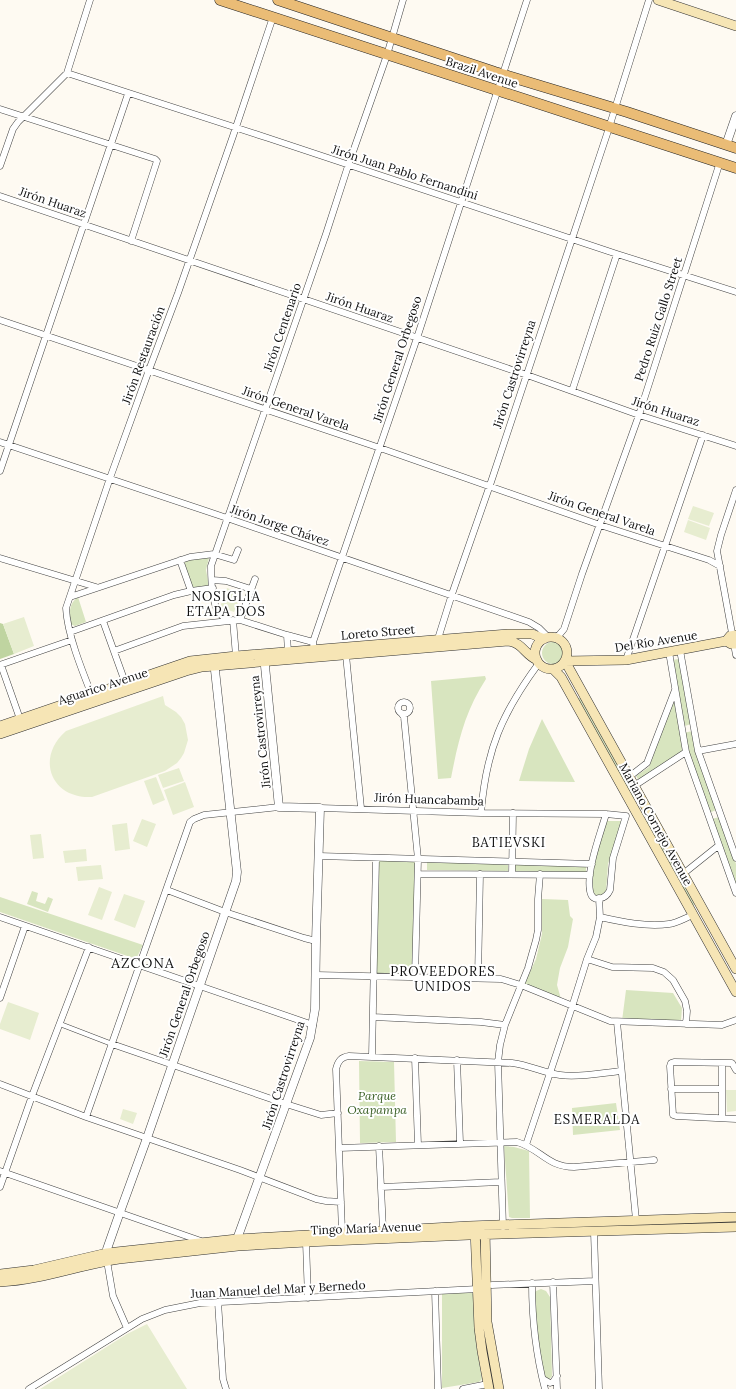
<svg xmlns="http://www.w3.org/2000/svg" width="736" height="1389" font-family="Lora,serif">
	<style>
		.green { fill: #d8e5bf }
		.forest { fill: #bfd4a0 }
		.pitch { fill: #e7edd0 }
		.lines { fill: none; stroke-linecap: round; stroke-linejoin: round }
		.pedestrian-casing { stroke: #424242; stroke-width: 5.5 }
		.minor-casing { stroke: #424242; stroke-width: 7 }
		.tertiary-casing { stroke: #424242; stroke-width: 9 }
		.secondary-casing { stroke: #313131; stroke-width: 10 }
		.primary-casing { stroke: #202020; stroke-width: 11 }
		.pedestrian { stroke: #fff; stroke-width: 4.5 }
		.minor { stroke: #fff; stroke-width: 6 }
		.tertiary { stroke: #fff; stroke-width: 8 }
		.secondary { stroke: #f6e5b5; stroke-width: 9 }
		.primary { stroke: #eabc76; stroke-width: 10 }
		.labels { text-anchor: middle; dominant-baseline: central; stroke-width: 4; stroke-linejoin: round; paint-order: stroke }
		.street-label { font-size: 12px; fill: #0f0f0f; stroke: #fff }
		.park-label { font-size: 12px; font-style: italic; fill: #3b6026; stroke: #fff }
		.neighbourhood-label { font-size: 13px; letter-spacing: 1px; fill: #0f0f0f; stroke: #fff }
		.quarter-label { font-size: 14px; letter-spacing: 1px; fill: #0f0f0f; stroke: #fff }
	</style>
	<rect width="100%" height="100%" fill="#fefaf2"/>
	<path class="green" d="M 203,557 L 209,558 L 206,570 L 209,586 L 192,589 L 184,561 Z
		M 78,597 L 86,622 L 75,626 L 70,624 C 70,613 68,604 78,597 Z
		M542 653a11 11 0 1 1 22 0a11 11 0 1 1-22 0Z
		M 679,659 L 691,724 L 685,726 L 684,725 L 672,660 Z
		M 485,676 L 486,679 C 465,711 458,742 451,778 L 438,779 L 431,681 Z
		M 579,698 L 581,698 L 635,797 L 629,800 L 575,700 Z
		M 673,700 L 675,700 L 684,751 L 639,781 L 636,776 L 649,767 Z
		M 542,719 L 575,782 L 519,781 L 529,749 Z
		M 692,731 L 716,810 L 709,813 L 692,763 L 684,733 Z
		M 719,817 L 736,864 L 736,884 L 712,819 Z
		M 638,819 L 648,820 L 694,903 L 694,905 L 690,907 Z
		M 606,821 L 622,821 L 608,864 L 606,892 C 603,897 597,896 592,895 L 591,876 Z
		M 379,860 L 416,861 L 412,974 L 376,973 Z
		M 427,862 L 508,863 L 508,871 L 427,870 Z
		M 515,863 L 586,866 L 586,874 L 515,873 Z
		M 32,891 L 38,893 L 36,901 L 45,904 L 48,897 L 53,899 L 48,912 L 27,904 Z
		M 0,897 L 143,945 L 136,959 L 0,912 Z
		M 542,899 L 568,900 L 570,916 L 573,919 L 568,947 L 560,968 L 558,979 L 557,985 L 561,999 L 524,985 L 536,959 L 542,934 Z
		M 626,990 L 673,993 L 682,1008 L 681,1021 L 622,1021 Z
		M 359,1061 L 394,1062 L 396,1142 L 360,1143 Z
		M 616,1103 L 620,1130 L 573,1135 L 572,1108 Z
		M 504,1146 L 514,1147 L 529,1151 L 530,1218 L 512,1218 L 509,1217 Z
		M 541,1289 L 546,1291 L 550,1297 L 552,1376 L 549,1380 L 545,1378 L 536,1334 L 534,1294 L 536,1291 Z
		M 471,1292 L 474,1295 L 476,1343 L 482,1379 L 479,1382 L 442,1388 L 442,1293 Z"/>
	<path class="forest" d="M 0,623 L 3,624 L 14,654 L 0,659 Z"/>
	<path class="pitch" d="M 693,506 L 714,513 L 709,526 L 688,519 Z
		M 688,520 L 710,528 L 706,540 L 684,532 Z
		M 227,588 L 242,593 L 234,612 L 220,607 Z
		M 24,617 L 34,646 L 14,654 L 3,624 Z
		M 163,696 L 165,705 L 176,712 L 181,717 L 185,724 L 188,740 L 184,753 L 181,758 L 177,763 L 165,771 L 92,797 C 51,799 35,758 66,731 Z
		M 179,768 L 184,781 L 163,788 L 158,775 Z
		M 156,777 L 165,800 L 153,805 L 144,781 Z
		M 185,782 L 194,807 L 173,815 L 164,790 Z
		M 142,819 L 156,824 L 147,847 L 133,841 Z
		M 127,823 L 130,849 L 115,851 L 112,825 Z
		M 41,834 L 44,858 L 33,859 L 30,835 Z
		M 86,849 L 87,861 L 65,863 L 63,851 Z
		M 101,865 L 103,879 L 78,881 L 76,867 Z
		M 99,887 L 112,892 L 102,920 L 88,915 Z
		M 124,894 L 145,901 L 135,928 L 114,920 Z
		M 8,1002 L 39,1013 L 30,1040 L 0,1029 L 0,1024 Z
		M 726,1090 L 736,1090 L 736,1111 L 727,1112 Z
		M 123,1109 L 137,1113 L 133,1124 L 120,1119 Z
		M 147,1324 L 187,1389 L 40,1389 L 127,1334 Z"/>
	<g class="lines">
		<defs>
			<path id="pedestrian" d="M 60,1024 L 112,1044"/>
			<path id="minor" d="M 67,73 L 268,138 L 617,254 L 736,292
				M 0,109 L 155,159 L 157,161 L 131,241
				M 0,166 L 13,129 L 18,122 L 67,73 L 90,0
				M 0,196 L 527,375 L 639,415 L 736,446
				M 0,320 L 380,448 L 600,525 L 709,560 L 720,566
				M 572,391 L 617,254
				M 0,442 L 227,518 L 529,622 L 539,628 L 548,637
				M 0,471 L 128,94
				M 736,490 L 721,535 L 717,551 L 736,655
				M 0,558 L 96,587
				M 180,560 L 191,591
				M 212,580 L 226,581 L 251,589
				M 70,597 L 190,557 L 214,554 L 234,560 L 238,550
				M 233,620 L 236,656
				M 240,620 L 255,579
				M 103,621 L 125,682
				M 229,621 C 225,619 222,616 219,613 C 212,603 211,578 211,566 L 326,234 L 348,166 L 387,55 L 403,0
				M 70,632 L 174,595 L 191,591 L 213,588
				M 287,635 L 313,642
				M 555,637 L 559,635 L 564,629 L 582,574 L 639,415 L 720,162
				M 437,642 L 452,594 L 490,485 L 607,134 L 649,0
				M 314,650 L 313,642 L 417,338 L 527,0
				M 680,650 L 698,751 L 736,858
				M 114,651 L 183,626 L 229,621 L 240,620 L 287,635 L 288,652
				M 669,652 L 686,752 L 736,893
				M 346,655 L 361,808
				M 626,660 L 703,435
				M 0,665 L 72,640
				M 1,665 L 20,719
				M 93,698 C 83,673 67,634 66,608 L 110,478 L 149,370 L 178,293 L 233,136 L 273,17
				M398 708a6 6 0 1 1 12 0a6 6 0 1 1-12 0Z
				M 401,713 L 404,717 L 418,859 L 415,977
				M 698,751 L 736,744
				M 629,777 L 647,763 L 675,690
				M 634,786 L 686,752
				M 320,808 L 481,813 L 606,814 L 626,816
				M 481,813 C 486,750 502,713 539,663
				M 606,814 C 600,835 586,871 590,891 C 592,904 606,899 610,890 L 613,858 L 626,816
				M 319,856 L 592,864
				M 419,874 L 590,875
				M 512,874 L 513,813
				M 683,874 L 718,846
				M 167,890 L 225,912 L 304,938 L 316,941
				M 0,917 L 313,1025
				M 600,917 C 622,922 646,927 669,924 C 677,923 685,918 693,915
				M 587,959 L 612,967 L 653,968 L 664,972 L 673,980 L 685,1001 L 687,1011 L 686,1024
				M 316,975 L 501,979 L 521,985 L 610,1021 L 722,1025 L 736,1020
				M 478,978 L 480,874
				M 0,998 L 25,926
				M 373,1017 L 481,1022 L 505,1025
				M 617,1022 L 636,1220
				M 112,1044 L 286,1104 L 321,1115 L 338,1113
				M 372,1056 L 376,858
				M 415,1058 L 418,1145
				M 457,1060 L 460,1143
				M 736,1070 L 732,1063 L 674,1062 L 671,1063 L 670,1066 L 673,1115 L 676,1116 L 736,1119
				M 0,1084 L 86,1117 L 240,1170 L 316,1199 L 326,1201 L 341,1202
				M 671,1089 L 722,1089
				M 86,1117 L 190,822 L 194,819 L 204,815 L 279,807
				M 722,1118 L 722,1063
				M 526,1145 L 572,1007 L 587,959 L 596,937 L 600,917 L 599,898
				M 379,1146 L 383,1230
				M 339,1148 L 517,1142 C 541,1149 547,1167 574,1167 L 654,1160
				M 0,1171 L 201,1241
				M 0,1187 L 32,1096 L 89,947
				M 381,1187 L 501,1182
				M 503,1227 L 498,1062 L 500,1045 L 505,1025 L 528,968 L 536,940 L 538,930 L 538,899 L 540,874
				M 342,1232 L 336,1069 C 338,1061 341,1057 349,1056 L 512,1063 C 529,1065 544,1073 560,1075 C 578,1078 602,1073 621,1071
				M 594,1232 L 599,1389
				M 306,1242 L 308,1298
				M 107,1261 L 113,1296 L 127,1328
				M 553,1282 L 557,1389
				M 532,1283 C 532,1319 536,1355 545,1389
				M 492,1285 L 595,1281
				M 435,1291 L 438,1389
				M 218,1302 L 223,1379 L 226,1389
				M 543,1379 L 550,1383 L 553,1382 L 557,1376
				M 29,1389 L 142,1319 L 165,1310 L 200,1303 L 478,1289
				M 463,1389 L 488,1384"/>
			<path id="tertiary" d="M 726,145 L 736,116
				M 237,1244 L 237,1239 L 310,1038 L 315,1009 L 316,941 L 320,808 L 279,807 L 264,656
				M 107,1258 L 107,1249 L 120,1212 L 147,1138 L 236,881 L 237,872 L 214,661"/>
			<path id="secondary" d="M 658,0 L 736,26
				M535 653a16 16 0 1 1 32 0a16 16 0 1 1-32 0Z
				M 726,641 L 731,644 L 736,644
				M 565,661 L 736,969
				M 565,661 L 626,660 L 726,641 L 730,636 L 736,635
				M 553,669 L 561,677 L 736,992
				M 0,726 L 190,661 L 236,656 L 508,634 L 532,634 L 544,639
				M 0,734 L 186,671 L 202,667 L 508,641 C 523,643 524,654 537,660
				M 475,1229 L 479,1328 L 482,1351 L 489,1389
				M 485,1229 L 487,1322 L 499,1389
				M 0,1274 L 34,1270 L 107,1253 L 237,1239 L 469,1226 L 736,1217
				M 0,1282 C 41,1280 79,1265 119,1259 L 238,1246 L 306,1242 L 469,1235 L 736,1227"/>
			<path id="primary" d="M 220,0 L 736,168
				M 278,0 L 495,72 L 627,112 L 736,148"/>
		</defs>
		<use href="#pedestrian" class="pedestrian-casing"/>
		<use href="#minor" class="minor-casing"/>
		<use href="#tertiary" class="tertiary-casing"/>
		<use href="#secondary" class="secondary-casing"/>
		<use href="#primary" class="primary-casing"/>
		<use href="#pedestrian" class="pedestrian"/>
		<use href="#minor" class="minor"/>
		<use href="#tertiary" class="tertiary"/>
		<use href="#secondary" class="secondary"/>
		<use href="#primary" class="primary"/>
	</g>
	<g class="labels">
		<g class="street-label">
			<text transform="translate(482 72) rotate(18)">Brazil Avenue</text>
			<text transform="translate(405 172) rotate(18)">Jirón Juan Pablo Fernandini</text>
			<text transform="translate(53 202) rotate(19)">Jirón Huaraz</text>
			<text transform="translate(360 307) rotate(19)">Jirón Huaraz</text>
			<text transform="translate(658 319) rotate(-72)">Pedro Ruiz Gallo Street</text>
			<text transform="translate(282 327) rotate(-71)">Jirón Centenario</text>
			<text transform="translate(143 355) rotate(-70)">Jirón Restauración</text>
			<text transform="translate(397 359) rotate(-72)">Jirón General Orbegoso</text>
			<text transform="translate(514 374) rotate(-72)">Jirón Castrovirreyna</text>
			<text transform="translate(296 408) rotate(19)">Jirón General Varela</text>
			<text transform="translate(666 411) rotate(18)">Jirón Huaraz</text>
			<text transform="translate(602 513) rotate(19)">Jirón General Varela</text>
			<text transform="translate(280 525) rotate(19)">Jirón Jorge Chávez</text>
			<text transform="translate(378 632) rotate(-5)">Loreto Street</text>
			<text transform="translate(656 641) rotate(-9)">Del Río Avenue</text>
			<text transform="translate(103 686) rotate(-18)">Aguarico Avenue</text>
			<text transform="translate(260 732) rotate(-96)">Jirón Castrovirreyna</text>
			<text transform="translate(429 799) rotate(2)">Jirón Huancabamba</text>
			<text transform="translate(656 824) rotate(61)">Mariano Cornejo Avenue</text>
			<text transform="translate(184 994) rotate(-71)">Jirón General Orbegoso</text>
			<text transform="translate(283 1075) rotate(-72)">Jirón Castrovirreyna</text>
			<text transform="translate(366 1228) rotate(-2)">Tingo María Avenue</text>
			<text transform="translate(278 1289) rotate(-3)">Juan Manuel del Mar y Bernedo</text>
		</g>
		<g class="park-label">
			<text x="377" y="1095">Parque<tspan x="377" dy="14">Oxapampa</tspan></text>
		</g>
		<g class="neighbourhood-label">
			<text x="226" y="596">NOSIGLIA<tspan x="226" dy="15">ETAPA DOS</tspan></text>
			<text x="509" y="842">BATIEVSKI</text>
			<text x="443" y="971">PROVEEDORES<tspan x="443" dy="15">UNIDOS</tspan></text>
			<text x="597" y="1119">ESMERALDA</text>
		</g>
		<g class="quarter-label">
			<text x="143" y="963">AZCONA</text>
		</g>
	</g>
</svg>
